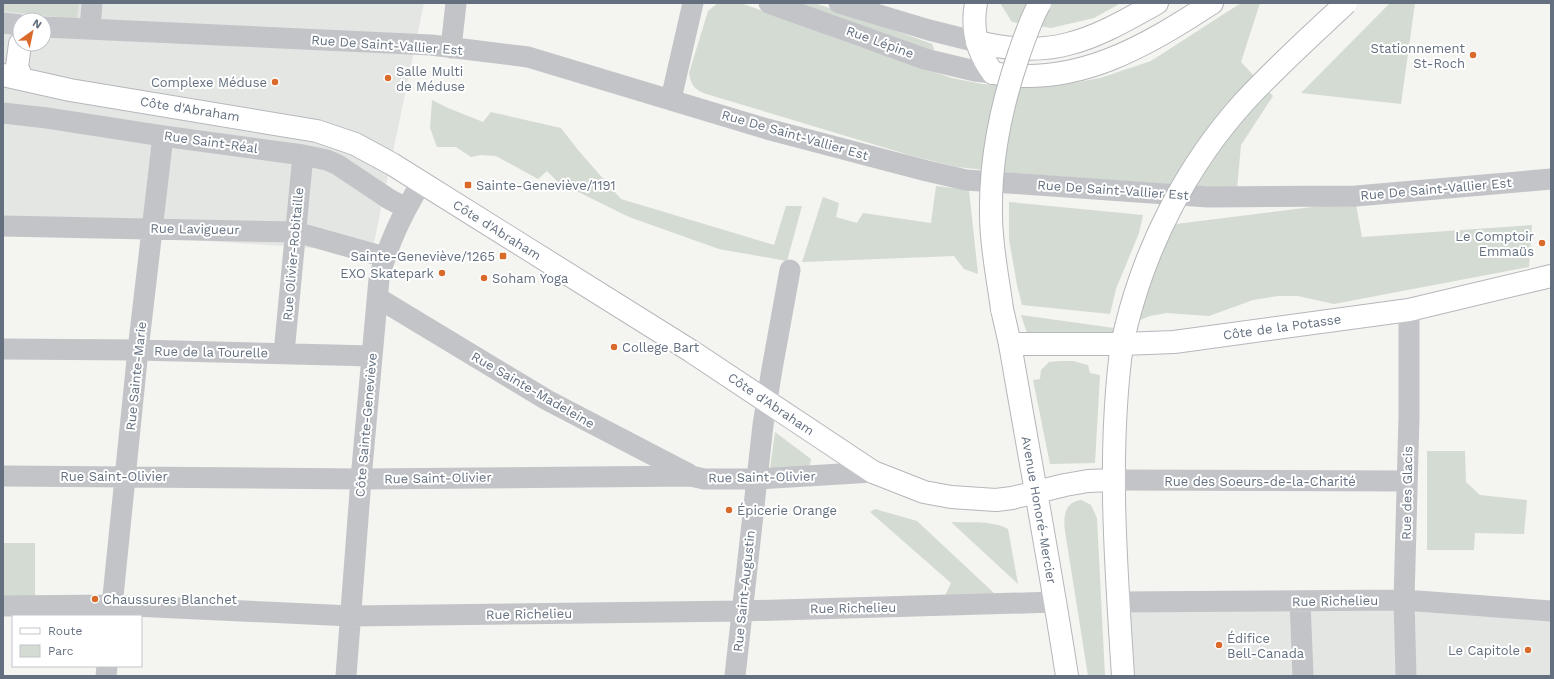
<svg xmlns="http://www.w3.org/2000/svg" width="1554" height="679" font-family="'Work Sans',sans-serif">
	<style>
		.built { fill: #e4e6e4; fill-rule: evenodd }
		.green { fill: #d4dbd2 }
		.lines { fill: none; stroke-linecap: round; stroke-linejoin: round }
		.secondary-casing { stroke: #b4b7bc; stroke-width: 24 }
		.primary-casing { stroke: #b5b7bb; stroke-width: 24 }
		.highway-casing { stroke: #b4b6ba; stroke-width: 24 }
		.street { stroke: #c2c4c8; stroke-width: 21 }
		.secondary { stroke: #fff; stroke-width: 22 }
		.primary { stroke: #fff; stroke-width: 22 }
		.highway { stroke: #fff; stroke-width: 22 }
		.highway-bridge-casing { stroke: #b4b6ba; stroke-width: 24; stroke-linecap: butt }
		.highway-bridge { stroke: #fff; stroke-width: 22 }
		.poi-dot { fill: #da6a2a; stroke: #fff; stroke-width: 1.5 }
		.labels { text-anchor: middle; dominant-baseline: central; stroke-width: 4; stroke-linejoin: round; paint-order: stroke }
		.street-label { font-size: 13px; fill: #647080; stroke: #fff }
		.poi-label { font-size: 13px; fill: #647080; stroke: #fff; text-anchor: start }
	</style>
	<rect width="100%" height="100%" fill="#f4f4f0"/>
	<path class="built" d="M 3,3 L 424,3 L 372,252 L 3,227 ZM 20,20 L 44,20 L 44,44 L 20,44 Z
		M 1118,602 L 1551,611 L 1551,676 L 1123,676 Z"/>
	<path class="green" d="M 3,3 L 79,3 L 77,19 L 3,11 Z
		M 718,3 L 741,3 L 857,46 L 952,78 L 982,84 L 1036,87 L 1062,85 L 1100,78 L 1151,61 L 1241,3 L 1260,3 L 1241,62 L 1273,96 L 1241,145 L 1237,189 L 1011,173 L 957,167 L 916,157 L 703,93 C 693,88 691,84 689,73 L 708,11 Z
		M 795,3 L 814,3 L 858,17 L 932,44 L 934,49 L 931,51 Z
		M 1000,3 L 1121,3 L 1094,18 L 1051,28 L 1012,22 Z
		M 1390,3 L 1415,3 L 1401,104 L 1301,93 Z
		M 432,100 L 448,108 L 483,122 L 491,112 L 561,128 L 578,150 L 621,199 L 774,245 L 786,206 L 802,206 L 787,261 L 719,249 L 629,217 L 558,182 L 547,171 L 538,179 L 496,156 L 480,155 L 471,157 L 456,147 L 437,147 L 430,128 Z
		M 936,186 L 969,190 L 978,274 L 964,269 L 954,256 L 802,262 L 823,197 L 839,203 L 836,217 L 857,223 L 863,213 L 931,223 Z
		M 1009,202 L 1143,215 L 1139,233 L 1116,289 L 1110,314 L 1022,305 L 1017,285 L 1009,239 Z
		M 1328,205 L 1356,205 L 1362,237 L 1532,225 L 1529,267 L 1334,304 L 1298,296 L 1278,296 L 1253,300 L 1209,316 L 1167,313 L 1150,316 L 1128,325 L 1150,238 L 1176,224 Z
		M 1021,315 L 1114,328 L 1113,333 L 1110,336 L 1028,336 Z
		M 1060,361 L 1073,361 L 1088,365 L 1090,373 L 1100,375 L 1095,463 L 1050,464 L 1033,380 L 1040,379 L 1041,370 L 1049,362 Z
		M 775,432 L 811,459 L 810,465 L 806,467 L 770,469 Z
		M 1427,451 L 1465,451 L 1466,482 L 1480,495 L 1527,500 L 1524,534 L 1475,533 L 1474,550 L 1427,550 Z
		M 1081,500 L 1091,505 L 1097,518 L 1105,676 L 1088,676 L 1065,531 C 1063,516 1065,502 1081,500 Z
		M 875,509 L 917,521 L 995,594 L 944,598 L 951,583 L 870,512 Z
		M 951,522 C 969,523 991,520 1008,529 L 1018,584 Z
		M 3,543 L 35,543 L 35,599 L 3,598 Z"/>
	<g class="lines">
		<defs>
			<path id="secondary" d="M 976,3 C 971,30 977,52 993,73
				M 1010,344 L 1122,344 L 1174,342 L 1409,310 L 1551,276"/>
			<path id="primary" d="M 20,44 L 17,67 L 22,78
				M 3,75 L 70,90 L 317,131 L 355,144 L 392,164 L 691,351 L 873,472 L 924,492 L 951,497 L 996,500 L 1012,498 L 1065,485 L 1088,481 L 1113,480
				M 1010,344 C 1029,455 1050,565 1067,676
				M 1122,344 C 1107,454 1116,566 1123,676"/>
			<path id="highway" d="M 977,42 C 1006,49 1038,52 1068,44 C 1100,36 1128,19 1157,3
				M 993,73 C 1076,88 1146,46 1212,3
				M 1002,309 L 1010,344
				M 1122,344 L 1126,327"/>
		</defs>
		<use href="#secondary" class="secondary-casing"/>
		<use href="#primary" class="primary-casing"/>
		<use href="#highway" class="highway-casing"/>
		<path class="street" d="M 769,3 L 925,59 L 975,71 L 993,73
			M 839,3 L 929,30 L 977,42
			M 3,23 L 20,25
			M 44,27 L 431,45 L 528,57 L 767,129 L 927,171 L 966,180 L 1208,197 L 1356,196 L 1551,179
			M 90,29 L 92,3
			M 451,48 L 456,3
			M 671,99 L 693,3
			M 3,113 L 47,118 L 163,136 L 303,155 L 327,160 L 338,165 L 389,199 L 406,208
			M 3,226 L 296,232 L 385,257
			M 378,298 L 547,400 L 689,474
			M 3,349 L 138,350 L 372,356
			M 284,353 L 303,155
			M 3,476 L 361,479 L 691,476 L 704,479 L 757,479 L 873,472
			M 1113,480 L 1407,481
			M 1300,601 L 1303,676
			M 1118,602 L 1404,600 L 1551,611
			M 3,606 L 112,605 L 351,616 L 742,611 L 1056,602
			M 111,616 L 138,350 L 163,136
			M 106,676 L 107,666
			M 346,676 L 361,479 L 379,279 C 388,243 402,215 421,183
			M 735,676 L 763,425 L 772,369 L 790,270
			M 1406,676 L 1404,600 L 1409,417 L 1409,310"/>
		<use href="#secondary" class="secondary"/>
		<use href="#primary" class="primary"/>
		<use href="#highway" class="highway"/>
		<defs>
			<path id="highway-bridge" d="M 1002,309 C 998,278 991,247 991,215 C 990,160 1001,106 1019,54 C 1025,37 1031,18 1040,3
				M 1126,327 C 1146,245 1187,165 1244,102 C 1276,67 1312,35 1346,3"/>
		</defs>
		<use href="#highway-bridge" class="highway-bridge-casing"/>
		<use href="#highway-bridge" class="highway-bridge"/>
	</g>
	<g class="poi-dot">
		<circle cx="1473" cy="55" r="4"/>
		<circle cx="388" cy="78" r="4"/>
		<circle cx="275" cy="82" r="4"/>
		<rect x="464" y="181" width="8" height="8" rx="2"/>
		<circle cx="1542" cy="243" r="4"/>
		<rect x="499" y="252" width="8" height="8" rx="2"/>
		<circle cx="442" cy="273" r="4"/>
		<circle cx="484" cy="278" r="4"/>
		<circle cx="614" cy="347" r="4"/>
		<circle cx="729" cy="510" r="4"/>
		<circle cx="95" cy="599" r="4"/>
		<circle cx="1219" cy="645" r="4"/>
		<circle cx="1528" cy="650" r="4"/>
	</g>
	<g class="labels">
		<g class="street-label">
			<text transform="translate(880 42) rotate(20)">Rue Lépine</text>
			<text transform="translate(387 45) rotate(4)">Rue De Saint-Vallier Est</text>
			<text transform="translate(190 109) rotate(9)">Côte d'Abraham</text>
			<text transform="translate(795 135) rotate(16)">Rue De Saint-Vallier Est</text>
			<text transform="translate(211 142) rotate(8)">Rue Saint-Réal</text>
			<text transform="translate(1436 189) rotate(-5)">Rue De Saint-Vallier Est</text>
			<text transform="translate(1113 190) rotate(4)">Rue De Saint-Vallier Est</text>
			<text transform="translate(195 229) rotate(1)">Rue Lavigueur</text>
			<text transform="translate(497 230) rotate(32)">Côte d'Abraham</text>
			<text transform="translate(293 254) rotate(-85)">Rue Olivier-Robitaille</text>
			<text transform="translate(1282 327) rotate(-8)">Côte de la Potasse</text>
			<text transform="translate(211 352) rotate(1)">Rue de la Tourelle</text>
			<text transform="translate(136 376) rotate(-84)">Rue Sainte-Marie</text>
			<text transform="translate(533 390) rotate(30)">Rue Sainte-Madeleine</text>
			<text transform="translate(771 404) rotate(34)">Côte d'Abraham</text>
			<text transform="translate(366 425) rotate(-85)">Côte Sainte-Geneviève</text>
			<text x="114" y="476">Rue Saint-Olivier</text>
			<text transform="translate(762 477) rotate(-1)">Rue Saint-Olivier</text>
			<text transform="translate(438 478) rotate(-1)">Rue Saint-Olivier</text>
			<text x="1260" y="481">Rue des Soeurs-de-la-Charité</text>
			<text transform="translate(1407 493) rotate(-89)">Rue des Glacis</text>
			<text transform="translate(1039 510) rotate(80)">Avenue Honoré-Mercier</text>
			<text transform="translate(744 591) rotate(-84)">Rue Saint-Augustin</text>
			<text transform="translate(1335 601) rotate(-1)">Rue Richelieu</text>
			<text transform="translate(853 608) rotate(-1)">Rue Richelieu</text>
			<text transform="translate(529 614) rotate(-1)">Rue Richelieu</text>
		</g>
		<g class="poi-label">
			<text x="1465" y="48" text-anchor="end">Stationnement<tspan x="1465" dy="15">St-Roch</tspan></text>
			<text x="396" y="71">Salle Multi<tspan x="396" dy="15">de Méduse</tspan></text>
			<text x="267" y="82" text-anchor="end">Complexe Méduse</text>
			<text x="476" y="185">Sainte-Geneviève/1191</text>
			<text x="1534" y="236" text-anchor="end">Le Comptoir<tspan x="1534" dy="15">Emmaüs</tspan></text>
			<text x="495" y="256" text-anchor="end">Sainte-Geneviève/1265</text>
			<text x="434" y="273" text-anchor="end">EXO Skatepark</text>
			<text x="492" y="278">Soham Yoga</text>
			<text x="622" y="347">College Bart</text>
			<text x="737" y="510">Épicerie Orange</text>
			<text x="103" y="599">Chaussures Blanchet</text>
			<text x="1227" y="638">Édifice<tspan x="1227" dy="15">Bell-Canada</tspan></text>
			<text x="1520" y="650" text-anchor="end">Le Capitole</text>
		</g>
	</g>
	<rect width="1554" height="679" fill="none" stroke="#647080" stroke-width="8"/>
	<rect x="12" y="615" width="130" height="52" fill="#ffffff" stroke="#c1c6cc"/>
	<rect x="20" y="628" width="20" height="6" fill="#ffffff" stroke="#c1c6cc"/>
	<text x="48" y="635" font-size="12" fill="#647080">Route</text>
	<rect x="20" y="645" width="20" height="12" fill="#d4dbd2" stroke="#c1c6cc"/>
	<text x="48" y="655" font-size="12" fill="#647080">Parc</text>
	<g transform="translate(32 32) rotate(33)"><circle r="19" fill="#ffffff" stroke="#c1c6cc"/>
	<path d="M0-3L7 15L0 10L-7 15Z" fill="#da6a2a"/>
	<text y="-6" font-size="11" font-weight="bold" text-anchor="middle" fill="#647080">N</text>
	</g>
</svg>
